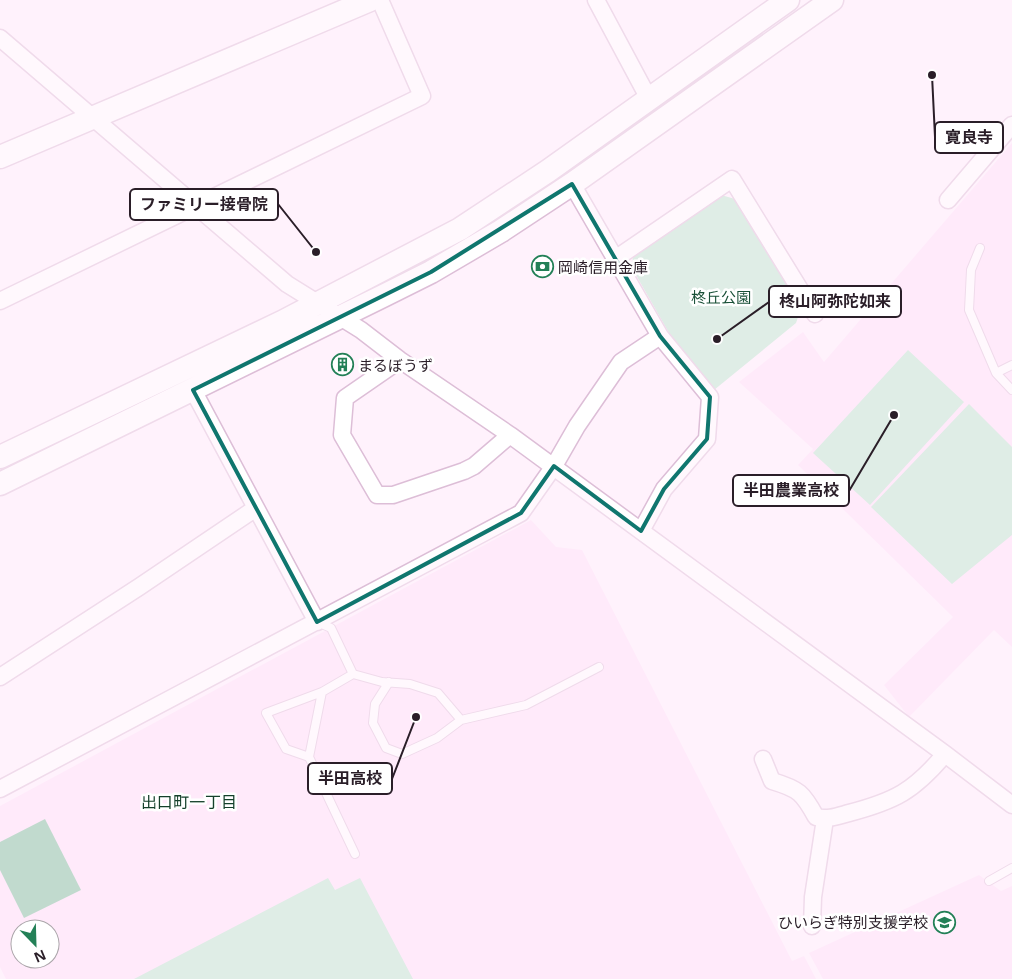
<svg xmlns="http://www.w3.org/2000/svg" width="1012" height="979" font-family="'Open Sans','Noto Sans JP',sans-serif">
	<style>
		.built { fill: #ffe0f9; fill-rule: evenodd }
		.green { fill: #b8e6cc }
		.water { fill: #77bd97 }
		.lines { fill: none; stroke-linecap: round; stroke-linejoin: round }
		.lane-casing { stroke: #ddbed7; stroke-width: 10 }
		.street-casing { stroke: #ddbed7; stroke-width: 19 }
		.secondary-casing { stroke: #ddbed7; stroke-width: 25 }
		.lane { stroke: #fff; stroke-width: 8 }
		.street { stroke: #fff; stroke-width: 16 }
		.secondary { stroke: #fff; stroke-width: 22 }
		.marked { fill: none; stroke: #0f766e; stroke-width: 4; stroke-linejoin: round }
		.labels { text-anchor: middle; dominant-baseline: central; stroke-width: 5; stroke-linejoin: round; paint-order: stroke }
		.poi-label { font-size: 15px; fill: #2a1e28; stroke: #fff; text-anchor: start }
		.park-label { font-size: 15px; fill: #195037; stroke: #fff }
		.neighbourhood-label { font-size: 16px; fill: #15402b; stroke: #fff }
		.leader { fill: none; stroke: #2a1e28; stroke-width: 2 }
		.callout-dot { fill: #2a1e28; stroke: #fff; stroke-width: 2 }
		.callout { fill: #fff; stroke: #2a1e28; stroke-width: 2 }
		.callout-label { font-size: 16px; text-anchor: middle; font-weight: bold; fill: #2a1e28 }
	</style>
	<rect width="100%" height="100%" fill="#fff2fc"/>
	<path class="built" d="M 1012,143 L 1012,647 L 994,630 L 909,717 L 884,685 L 953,617 L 798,465 L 813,449 L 739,382 L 803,332 L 824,362 Z
		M 531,520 L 556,547 L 582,550 L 792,961 L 804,956 L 816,979 L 6,979 L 0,967 L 0,806 ZM 20,929 L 50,929 L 50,959 L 20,959 Z
		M 979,875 L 1001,891 L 1012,886 L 1012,979 L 823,979 L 809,953 Z"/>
	<path class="green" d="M 721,195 L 735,199 L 802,305 L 796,323 L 714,390 L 677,347 L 632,268 L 633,256 Z
		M 908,350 L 964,402 L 870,505 L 813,453 Z
		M 969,404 L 1012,447 L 1012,535 L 952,584 L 871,507 Z
		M 328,878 L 335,890 L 360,878 L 413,979 L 134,979 Z"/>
	<path class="water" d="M 45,819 L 81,890 L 24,918 L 0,870 L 0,842 Z"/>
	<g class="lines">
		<defs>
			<path id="lane" d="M 980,248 L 971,270 L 969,310 L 996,373 L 1012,390
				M 996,373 L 1012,365
				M 317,622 L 331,628 L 353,674 L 382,682 L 410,684 L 438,693 L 461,720 L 526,705 L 599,667
				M 353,674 L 322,692 L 266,713 L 286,749 L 309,757 L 355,854
				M 389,682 L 375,704 L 373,723 L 386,748 L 402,754 L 437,738 L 461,720
				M 309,757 L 322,692
				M 989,881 L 1012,868"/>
			<path id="street" d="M 596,0 L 649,99
				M 0,38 L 287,284 L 361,330 L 400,360 L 510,435 L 945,754 L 1012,805
				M 572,184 L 660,336 L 710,397 L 707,439 L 664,489 L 641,531
				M 948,200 L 1012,125
				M 615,259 L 732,179 L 815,314
				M 0,301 L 422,96 L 380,0
				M 400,360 L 345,398 L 342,435 L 377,495 L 393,495 L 464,471 L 474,466 L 510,435
				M 193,390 L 317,622
				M 0,677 L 139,587 L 256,508
				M 763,759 L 772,781 C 799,789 803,793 816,817 C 828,820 838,816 849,813 C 895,801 914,791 945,754
				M 0,789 L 521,513 L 554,466 L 577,426 L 621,362 L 660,336
				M 812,926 L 813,897 L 825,819"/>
			<path id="secondary" d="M 0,157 L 370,0
				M 0,457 L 282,322 L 460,229 L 548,171 L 788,0
				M 0,484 L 383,296 L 431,272 L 501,231 L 572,184 L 832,0"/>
		</defs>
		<use href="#lane" class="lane-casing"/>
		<use href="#street" class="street-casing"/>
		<use href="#secondary" class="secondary-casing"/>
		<use href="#lane" class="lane"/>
		<use href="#street" class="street"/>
		<use href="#secondary" class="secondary"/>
	</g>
	<path d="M0 0H1012V979H0ZM 572,184 L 660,336 L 710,397 L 707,439 L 664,489 L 641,531 L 554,466 L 521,513 L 317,622 L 193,390 L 431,272 Z" fill="#fff2fc" fill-opacity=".55" fill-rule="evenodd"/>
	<path class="marked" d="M 572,184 L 660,336 L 710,397 L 707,439 L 664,489 L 641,531 L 554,466 L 521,513 L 317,622 L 193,390 L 431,272 Z"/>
	<defs>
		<symbol id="bank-ring" viewBox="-11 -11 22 22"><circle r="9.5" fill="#fff" stroke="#238057" stroke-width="1.5"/><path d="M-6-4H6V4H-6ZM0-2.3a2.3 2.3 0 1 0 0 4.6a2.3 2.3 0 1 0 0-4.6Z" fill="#238057"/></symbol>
		<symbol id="building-ring" viewBox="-11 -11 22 22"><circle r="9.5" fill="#fff" stroke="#238057" stroke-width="1.5"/><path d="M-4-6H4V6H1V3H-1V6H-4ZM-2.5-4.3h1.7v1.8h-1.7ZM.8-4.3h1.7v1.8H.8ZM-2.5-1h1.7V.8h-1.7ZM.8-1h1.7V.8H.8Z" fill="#238057"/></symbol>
		<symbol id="school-ring" viewBox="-11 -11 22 22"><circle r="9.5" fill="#fff" stroke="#238057" stroke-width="1.5"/><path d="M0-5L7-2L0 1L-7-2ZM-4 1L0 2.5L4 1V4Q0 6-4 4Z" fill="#238057"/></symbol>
	</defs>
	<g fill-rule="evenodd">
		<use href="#bank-ring" x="530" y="254" width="25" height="25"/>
		<use href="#building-ring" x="330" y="352" width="25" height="25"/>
		<use href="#school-ring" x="932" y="910" width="25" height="25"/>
	</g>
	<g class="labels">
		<g class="poi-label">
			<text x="558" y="267">岡崎信用金庫</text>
			<text x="358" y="365">まるぼうず</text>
			<text x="928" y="922" text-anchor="end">ひいらぎ特別支援学校</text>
		</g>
		<g class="park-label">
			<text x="721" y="297">柊丘公園</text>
		</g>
		<g class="neighbourhood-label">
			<text x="189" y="802">出口町一丁目</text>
		</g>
	</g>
	<path class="leader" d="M932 75L935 137M316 252L278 204M717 339L769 302M894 415L849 491M416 717L392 779"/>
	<g class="callout-dot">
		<circle cx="932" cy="75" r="5"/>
		<circle cx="316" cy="252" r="5"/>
		<circle cx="717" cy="339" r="5"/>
		<circle cx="894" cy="415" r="5"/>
		<circle cx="416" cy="717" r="5"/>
	</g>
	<g class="callout">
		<rect x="935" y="122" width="68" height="31" rx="5"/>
		<rect x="130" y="189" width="148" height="31" rx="5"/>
		<rect x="769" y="286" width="132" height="31" rx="5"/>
		<rect x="733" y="475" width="116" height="31" rx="5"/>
		<rect x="308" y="763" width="84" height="31" rx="5"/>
	</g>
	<g class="callout-label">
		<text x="969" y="143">寛良寺</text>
		<text x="204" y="210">ファミリー接骨院</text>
		<text x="835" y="307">柊山阿弥陀如来</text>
		<text x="791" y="496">半田農業高校</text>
		<text x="350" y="784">半田高校</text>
	</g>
	<g transform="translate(35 944) rotate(157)"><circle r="24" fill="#ffffff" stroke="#aaa5a9"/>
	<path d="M0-4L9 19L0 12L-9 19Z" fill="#238057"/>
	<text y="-8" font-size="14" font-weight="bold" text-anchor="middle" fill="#2a1e28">N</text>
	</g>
</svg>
